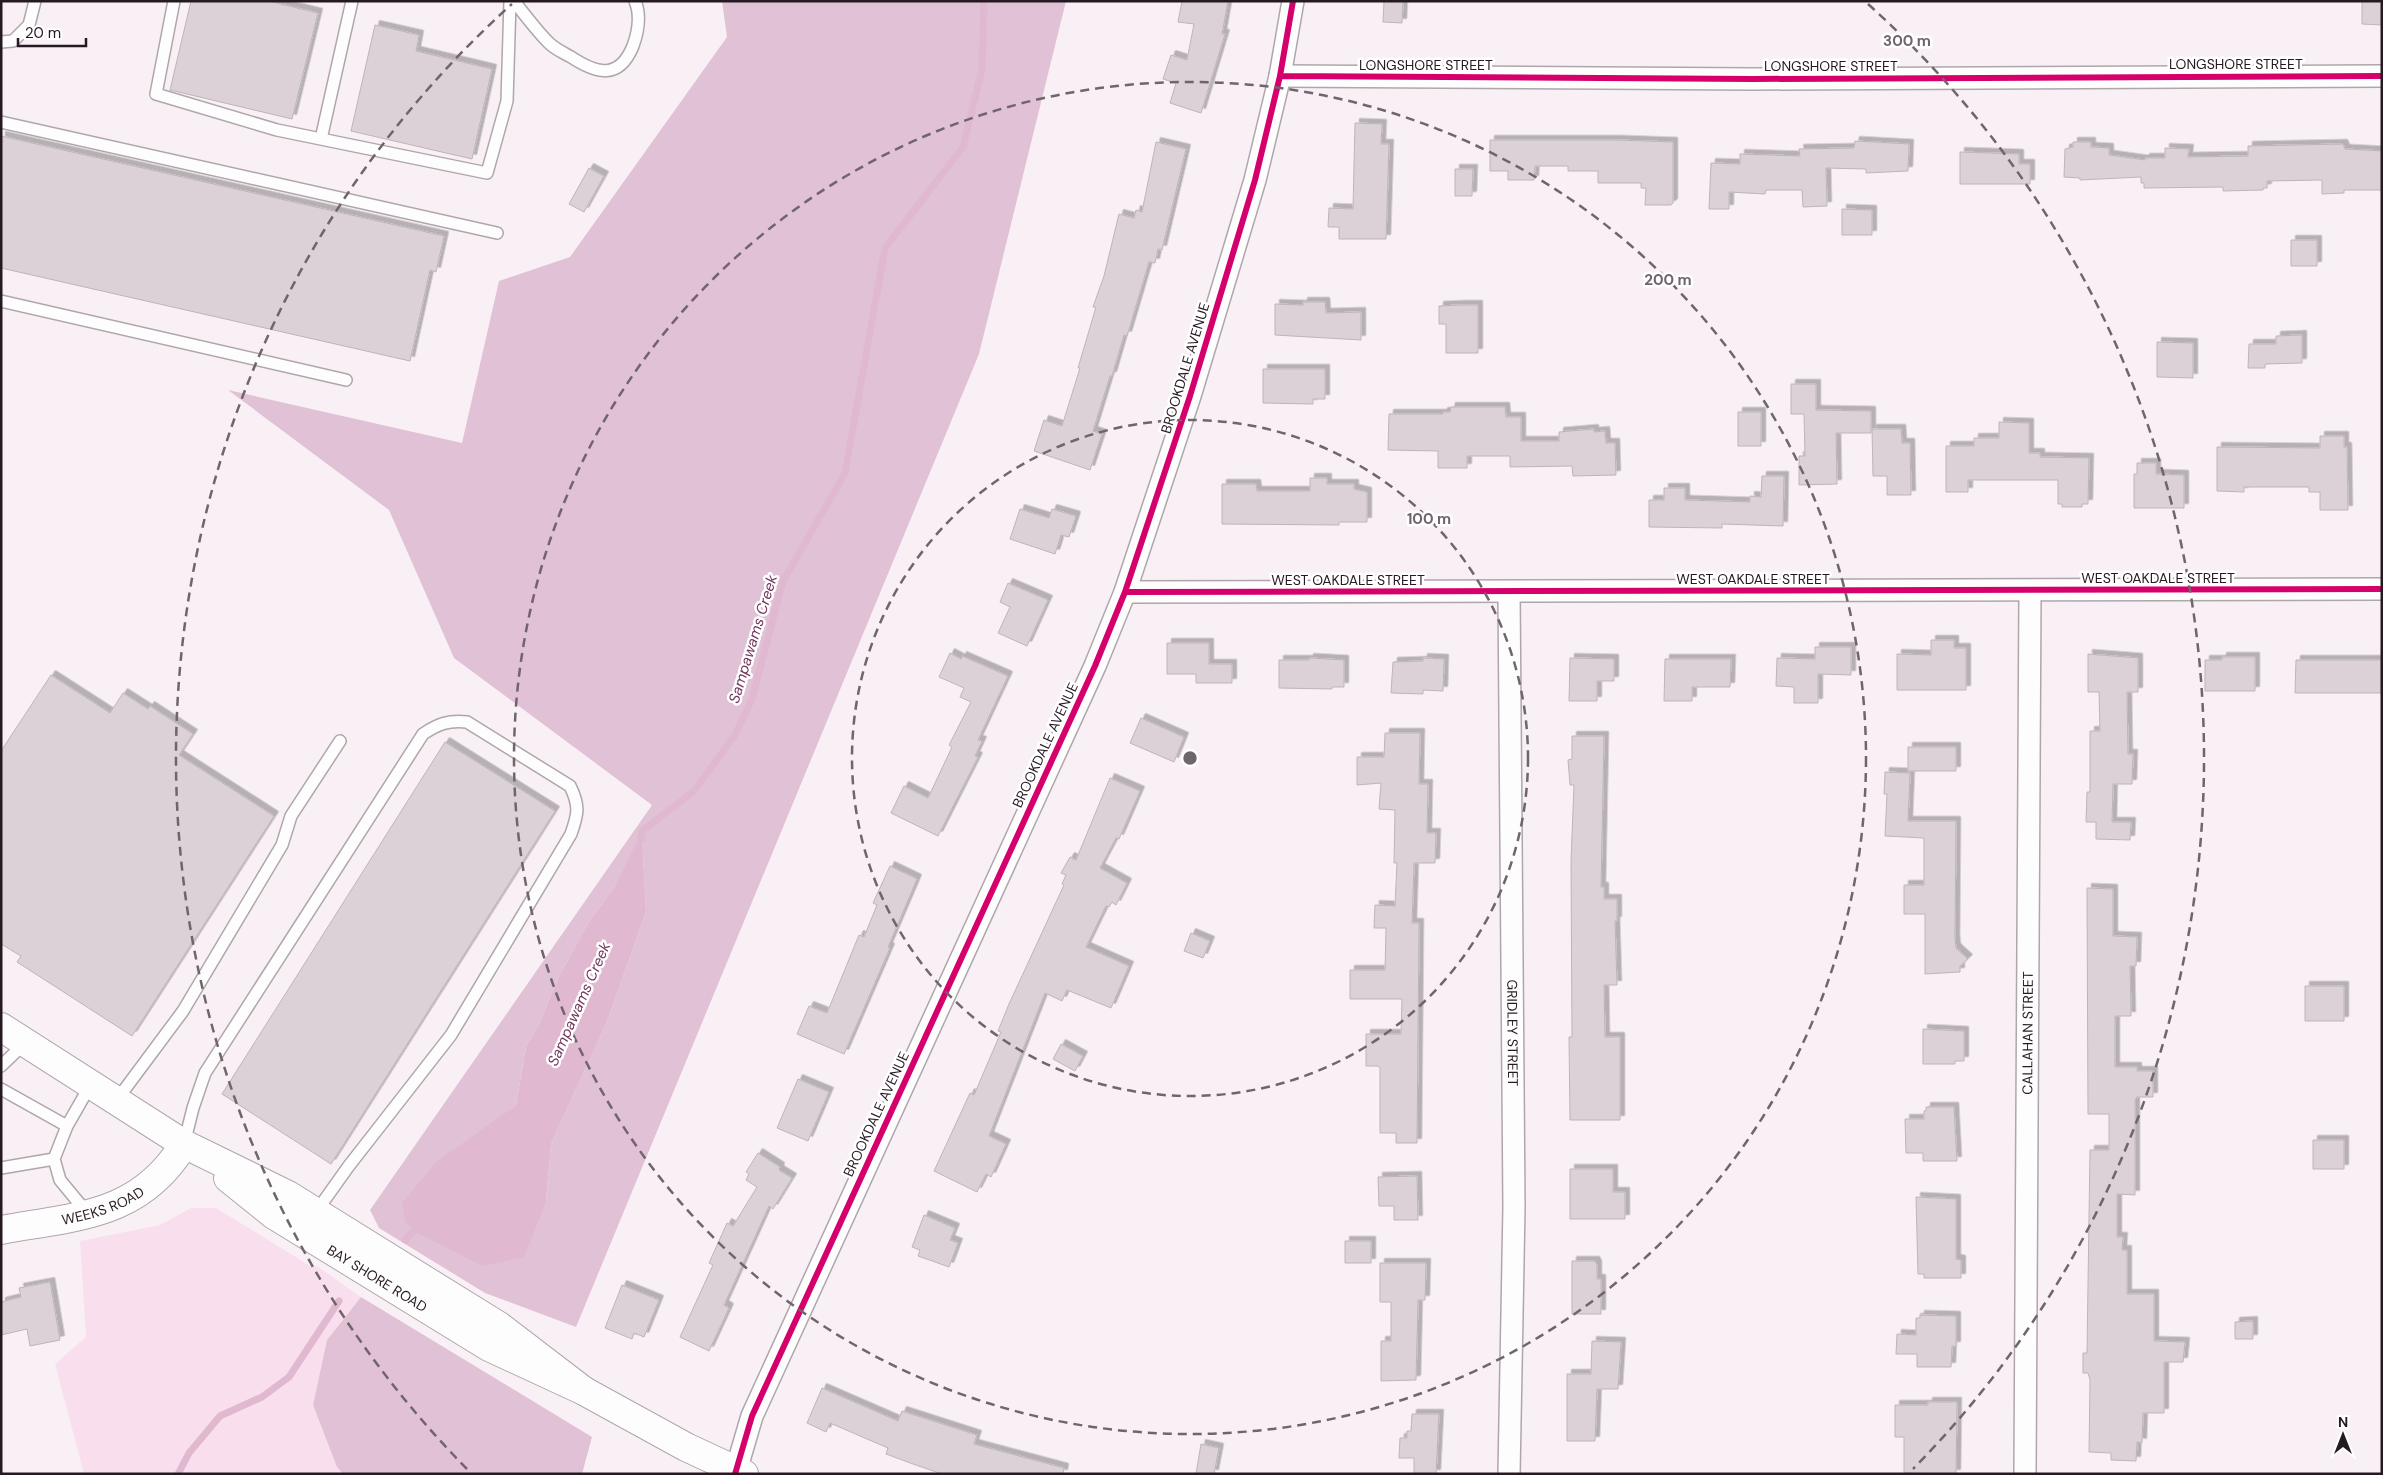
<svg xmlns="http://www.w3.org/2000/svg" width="2383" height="1475" font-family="'DM Sans',sans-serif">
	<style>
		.green { fill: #f9dfee }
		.forest { fill: #e1c1d5; fill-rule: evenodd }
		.water { fill: #e0b9d0 }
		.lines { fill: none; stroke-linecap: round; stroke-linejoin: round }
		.stream { stroke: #e0b9d0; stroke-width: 7 }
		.building { fill: #dbd1d7; stroke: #beb4ba; filter: url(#shadow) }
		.service-casing { stroke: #afa6ac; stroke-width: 14 }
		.minor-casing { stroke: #afa6ac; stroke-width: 24 }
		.tertiary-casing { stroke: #afa6ac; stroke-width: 30 }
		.secondary-casing { stroke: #afa6ac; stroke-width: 30 }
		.service { stroke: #fefdfe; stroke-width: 11 }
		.minor { stroke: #fefdfe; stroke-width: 21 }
		.tertiary { stroke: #fefdfe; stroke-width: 28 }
		.secondary { stroke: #fefdfe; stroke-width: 28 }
		.cycleway-casing { stroke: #fff; stroke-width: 9 }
		.cycleway { stroke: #d6006c; stroke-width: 6 }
		.ring { fill: none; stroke: #70656c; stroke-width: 2.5; stroke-dasharray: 9 6 }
		.labels { text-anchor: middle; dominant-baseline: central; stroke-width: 5; stroke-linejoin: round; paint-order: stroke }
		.street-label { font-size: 14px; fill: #261a22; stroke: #fff }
		.water-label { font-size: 15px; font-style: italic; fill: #74365f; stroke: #fff }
		.centre { fill: #70656c; stroke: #fff; stroke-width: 2.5 }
		.ring-label { font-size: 15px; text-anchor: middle; font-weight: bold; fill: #70656c; stroke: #fff; stroke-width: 5; stroke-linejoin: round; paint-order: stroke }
	</style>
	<defs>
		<filter id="shadow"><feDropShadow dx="4.5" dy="-4.5" stdDeviation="0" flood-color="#0004"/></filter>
	</defs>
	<rect width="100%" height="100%" fill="#f8f0f5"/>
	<path class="green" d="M 191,1208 L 216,1208 L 312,1267 L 317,1266 L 361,1297 L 327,1340 L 313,1405 L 337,1467 L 343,1474 L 84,1474 L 55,1364 L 86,1337 L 80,1241 L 160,1225 Z"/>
	<path class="forest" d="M 722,1 L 1066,1 L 979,354 L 576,1327 L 485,1293 L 379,1228 L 370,1210 L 652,805 L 454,658 L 389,510 L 228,390 L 462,443 L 499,281 L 570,257 L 727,37 ZM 642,832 L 646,912 L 607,1022 L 551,1144 L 546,1202 L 483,1130 L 516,1105 L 526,1046 L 539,1024 L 559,976 L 588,923 L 614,887 Z
		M 361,1297 L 592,1437 L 582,1474 L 343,1474 L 337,1467 L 313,1405 L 327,1340 Z"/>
	<path class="water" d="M 642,831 L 646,912 L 607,1022 L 551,1144 L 546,1202 L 524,1257 L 482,1266 L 414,1231 L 405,1222 L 402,1203 L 435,1163 L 516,1105 L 526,1046 L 539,1024 L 559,976 L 588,923 L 614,887 Z"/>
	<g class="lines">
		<path class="stream" d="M 641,839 L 642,831 L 694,791 L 735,735 L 752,699 L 783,581 L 845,473 L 885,248 L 963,147 L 982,69 L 984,1
			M 405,1240 L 419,1225
			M 178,1474 L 189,1453 L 220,1416 L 262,1397 L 289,1377 L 339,1301"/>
	</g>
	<path class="building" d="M 191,1 L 268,1 L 318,13 L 292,119 L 170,90 Z
		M 1182,1 L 1228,1 L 1222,34 L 1225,34 L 1201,113 L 1170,103 L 1176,83 L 1163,79 L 1171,55 L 1187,60 L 1194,24 L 1178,22 Z
		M 1384,1 L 1403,1 L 1402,23 L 1383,22 Z
		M 2362,1 L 2382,1 L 2382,25 L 2362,24 Z
		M 375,25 L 419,35 L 416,51 L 492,69 L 472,159 L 351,131 Z
		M 1355,123 L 1382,124 L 1381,144 L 1389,144 L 1386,239 L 1339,239 L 1339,227 L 1328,227 L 1329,208 L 1353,209 Z
		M 1,136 L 444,236 L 436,272 L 430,270 L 410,361 L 1,268 Z
		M 1490,140 L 1617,140 L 1673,142 L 1673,203 L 1671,205 L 1645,205 L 1646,188 L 1641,188 L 1641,183 L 1598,183 L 1598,171 L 1568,171 L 1568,166 L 1535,166 L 1534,180 L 1508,180 L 1508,171 L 1490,171 Z
		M 1855,141 L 1909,144 L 1908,171 L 1866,173 L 1866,169 L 1826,168 L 1827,206 L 1803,207 L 1802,190 L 1766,190 L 1765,194 L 1729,192 L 1729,209 L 1709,209 L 1711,163 L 1740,164 L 1740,154 L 1800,156 L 1799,149 L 1854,148 Z
		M 1156,142 L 1186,149 L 1162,250 L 1158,249 L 1155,263 L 1149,262 L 1127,336 L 1124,335 L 1112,376 L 1110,376 L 1093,431 L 1102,434 L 1090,470 L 1034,451 L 1044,420 L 1062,426 L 1080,368 L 1078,368 L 1096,307 L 1093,307 L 1104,276 L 1119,214 L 1134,218 L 1136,210 L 1142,212 Z
		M 2073,142 L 2091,142 L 2091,147 L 2109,148 L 2109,155 L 2145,160 L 2145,158 L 2165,158 L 2165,148 L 2189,149 L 2188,157 L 2248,156 L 2248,146 L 2343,144 L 2345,149 L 2382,151 L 2382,190 L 2344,190 L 2344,193 L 2322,194 L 2322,180 L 2267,181 L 2267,188 L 2263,188 L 2263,190 L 2223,191 L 2223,187 L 2144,188 L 2144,183 L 2141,183 L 2141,177 L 2080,180 L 2080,178 L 2064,177 L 2065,149 L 2073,147 Z
		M 1960,152 L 2019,154 L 2019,164 L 2030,164 L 2030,184 L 1960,184 Z
		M 589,168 L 604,176 L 584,212 L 569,204 Z
		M 1455,169 L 1473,169 L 1472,196 L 1455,196 Z
		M 1842,209 L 1872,210 L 1872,235 L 1842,235 Z
		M 2291,240 L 2317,240 L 2317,266 L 2291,266 Z
		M 1303,302 L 1325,302 L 1326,313 L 1361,312 L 1361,340 L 1275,335 L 1275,304 L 1303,305 Z
		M 1460,305 L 1478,305 L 1478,353 L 1446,353 L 1446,324 L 1439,324 L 1439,306 Z
		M 2302,335 L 2302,363 L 2265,364 L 2265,368 L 2248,368 L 2249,344 L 2276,344 L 2276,336 Z
		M 2157,342 L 2193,343 L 2193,378 L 2157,377 Z
		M 1263,369 L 1325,369 L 1325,399 L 1313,399 L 1313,404 L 1263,403 Z
		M 1791,384 L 1816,384 L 1816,410 L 1871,411 L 1871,433 L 1836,433 L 1837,484 L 1799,485 L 1799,456 L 1805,456 L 1804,414 L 1791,414 Z
		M 1451,407 L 1505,407 L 1506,417 L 1521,417 L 1521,441 L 1559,441 L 1559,432 L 1594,429 L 1594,432 L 1605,431 L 1606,443 L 1615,443 L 1616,475 L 1573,476 L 1572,466 L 1510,467 L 1510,456 L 1467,456 L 1467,468 L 1438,468 L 1438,451 L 1388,450 L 1389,414 L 1443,414 L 1443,412 L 1450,412 Z
		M 1738,412 L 1761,412 L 1761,446 L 1738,446 Z
		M 1999,422 L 2029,423 L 2029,453 L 2040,453 L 2040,457 L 2089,458 L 2088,504 L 2082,504 L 2082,507 L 2062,507 L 2062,504 L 2058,504 L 2058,480 L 1968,480 L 1968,492 L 1946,492 L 1946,446 L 1974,446 L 1974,438 L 1999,438 Z
		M 1872,429 L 1901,429 L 1902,443 L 1910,443 L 1911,495 L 1887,495 L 1887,476 L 1873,476 Z
		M 2320,436 L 2344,436 L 2344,447 L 2347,447 L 2348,510 L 2320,510 L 2320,492 L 2309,492 L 2309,487 L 2244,487 L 2244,492 L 2217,491 L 2217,447 L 2320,448 Z
		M 2137,463 L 2156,463 L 2156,474 L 2184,475 L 2184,508 L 2134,508 L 2134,474 L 2137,474 Z
		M 1762,476 L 1784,476 L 1783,526 L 1722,524 L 1722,528 L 1649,527 L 1649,500 L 1664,500 L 1664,488 L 1685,488 L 1685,500 L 1750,502 L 1750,496 L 1761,497 Z
		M 1310,478 L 1327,478 L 1327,484 L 1354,484 L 1354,489 L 1367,492 L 1367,522 L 1339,522 L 1339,525 L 1222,524 L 1222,484 L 1256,484 L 1257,491 L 1310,491 Z
		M 1020,509 L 1049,518 L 1052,509 L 1076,516 L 1069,537 L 1061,535 L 1055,554 L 1010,539 Z
		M 1008,583 L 1048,600 L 1027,646 L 998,633 L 1010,607 L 1000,602 Z
		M 1931,640 L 1954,640 L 1954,648 L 1966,648 L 1966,690 L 1897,690 L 1897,654 L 1931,655 Z
		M 1167,643 L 1209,643 L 1209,664 L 1232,664 L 1232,683 L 1196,683 L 1196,674 L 1167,674 Z
		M 1815,647 L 1851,647 L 1851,675 L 1818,674 L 1818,703 L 1794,703 L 1794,687 L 1776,686 L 1777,658 L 1815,659 Z
		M 950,653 L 961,659 L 962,656 L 1008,676 L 978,740 L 982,741 L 975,756 L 978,757 L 938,836 L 891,813 L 904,786 L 928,798 L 952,747 L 949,745 L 971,702 L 960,697 L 964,688 L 939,677 Z
		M 2088,654 L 2138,658 L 2138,692 L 2127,692 L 2128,754 L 2133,754 L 2132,784 L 2113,784 L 2112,822 L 2131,822 L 2130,840 L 2096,839 L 2096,822 L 2086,822 L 2087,792 L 2090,792 L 2090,731 L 2100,731 L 2099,692 L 2088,692 Z
		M 2222,657 L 2255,657 L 2255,691 L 2205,691 L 2205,660 L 2222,660 Z
		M 1309,658 L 1344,660 L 1344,687 L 1332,687 L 1332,689 L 1279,688 L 1279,660 L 1309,660 Z
		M 1423,658 L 1444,659 L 1443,691 L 1423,690 L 1423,694 L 1391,693 L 1393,662 L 1423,661 Z
		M 1570,658 L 1614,659 L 1614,681 L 1597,681 L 1597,701 L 1569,701 Z
		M 1665,659 L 1731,659 L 1730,687 L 1692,687 L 1692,701 L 1664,701 Z
		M 2296,660 L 2381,660 L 2381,693 L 2295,693 Z
		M 51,675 L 110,713 L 123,693 L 148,709 L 150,706 L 193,734 L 179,755 L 274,816 L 132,1036 L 17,962 L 21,956 L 1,944 L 1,751 Z
		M 1141,718 L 1184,737 L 1174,762 L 1130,743 Z
		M 1385,733 L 1420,733 L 1419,784 L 1428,784 L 1427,833 L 1436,833 L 1435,863 L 1414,863 L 1412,923 L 1419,923 L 1417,1143 L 1396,1143 L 1396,1133 L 1380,1133 L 1380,1068 L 1378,1066 L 1366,1066 L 1366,1034 L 1401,1034 L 1402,999 L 1350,999 L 1350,970 L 1385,970 L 1386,928 L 1374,928 L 1375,905 L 1395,906 L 1397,863 L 1394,863 L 1395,810 L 1379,809 L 1381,783 L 1357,785 L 1357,757 L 1384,757 Z
		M 1572,736 L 1604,736 L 1601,887 L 1604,887 L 1604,899 L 1617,899 L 1617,921 L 1615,921 L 1617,985 L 1604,985 L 1605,1037 L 1620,1037 L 1620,1120 L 1570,1120 L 1569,1037 L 1572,1037 L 1571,861 L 1574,785 L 1570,785 L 1568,760 L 1572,759 Z
		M 445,742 L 555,811 L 331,1164 L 222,1094 Z
		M 1908,747 L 1956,747 L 1956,771 L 1908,771 Z
		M 1885,772 L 1910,773 L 1908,821 L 1956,821 L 1955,939 L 1956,948 L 1968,959 L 1960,966 L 1960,972 L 1925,974 L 1925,914 L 1904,914 L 1904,885 L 1924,885 L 1924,838 L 1885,836 L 1887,794 L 1884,794 Z
		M 1110,778 L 1140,791 L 1119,839 L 1116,838 L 1100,868 L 1127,883 L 1116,905 L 1112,902 L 1109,907 L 1106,906 L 1086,947 L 1129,966 L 1111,1008 L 1067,990 L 1062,1001 L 1045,993 L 989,1136 L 1006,1144 L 991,1177 L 986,1174 L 977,1192 L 934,1171 L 970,1093 L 974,1095 L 1001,1032 L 998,1031 L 1009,1004 L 1064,885 L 1062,884 L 1066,875 L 1061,873 L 1070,857 L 1076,860 Z
		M 890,866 L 917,879 L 888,947 L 890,948 L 844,1054 L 797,1034 L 809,1006 L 827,1013 L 859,935 L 864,937 L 877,905 L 873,903 Z
		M 2087,888 L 2113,889 L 2113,936 L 2137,937 L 2136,966 L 2130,966 L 2131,1016 L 2115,1016 L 2115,1067 L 2137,1067 L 2137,1071 L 2153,1071 L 2153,1097 L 2137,1097 L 2135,1100 L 2135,1195 L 2117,1194 L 2117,1237 L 2123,1237 L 2122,1250 L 2127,1250 L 2127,1294 L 2154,1294 L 2154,1341 L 2185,1342 L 2183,1362 L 2164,1362 L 2164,1413 L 2143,1413 L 2142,1443 L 2137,1442 L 2136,1461 L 2111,1460 L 2111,1453 L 2089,1452 L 2090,1380 L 2088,1373 L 2083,1373 L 2083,1353 L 2087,1353 L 2090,1150 L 2109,1150 L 2109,1114 L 2088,1114 Z
		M 1191,933 L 1210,941 L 1203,958 L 1184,951 Z
		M 2305,986 L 2344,986 L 2344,1021 L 2305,1021 Z
		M 1923,1029 L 1964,1031 L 1964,1061 L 1955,1061 L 1955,1064 L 1923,1064 Z
		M 1061,1044 L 1083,1056 L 1075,1071 L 1053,1059 Z
		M 798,1079 L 829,1092 L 808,1141 L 777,1128 Z
		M 1926,1107 L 1954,1107 L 1957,1161 L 1923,1161 L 1923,1153 L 1906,1153 L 1905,1119 L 1924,1119 L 1924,1111 L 1926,1111 Z
		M 2313,1140 L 2344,1140 L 2344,1169 L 2313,1169 Z
		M 758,1153 L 780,1167 L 779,1170 L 792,1178 L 773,1209 L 769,1206 L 724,1305 L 729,1308 L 709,1351 L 680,1337 L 713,1265 L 709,1263 L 727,1223 L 733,1226 L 757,1187 L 746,1180 L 749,1174 L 746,1172 Z
		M 1570,1169 L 1613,1169 L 1613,1192 L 1625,1192 L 1625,1219 L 1570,1219 Z
		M 1417,1176 L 1418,1220 L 1394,1220 L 1394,1206 L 1379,1206 L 1378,1177 Z
		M 1916,1197 L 1956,1199 L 1956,1259 L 1961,1260 L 1961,1278 L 1924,1278 L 1924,1274 L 1918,1274 Z
		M 924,1215 L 955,1228 L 950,1240 L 958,1243 L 949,1267 L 918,1256 L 920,1250 L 912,1247 Z
		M 1345,1241 L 1371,1241 L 1371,1263 L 1345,1263 Z
		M 1572,1261 L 1595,1261 L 1597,1265 L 1597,1279 L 1601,1279 L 1601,1314 L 1572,1314 Z
		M 1380,1263 L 1426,1263 L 1425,1300 L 1418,1300 L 1416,1380 L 1381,1381 L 1381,1341 L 1391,1341 L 1391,1302 L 1380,1302 Z
		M 50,1282 L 60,1340 L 30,1346 L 27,1329 L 1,1335 L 1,1302 L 21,1297 L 19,1288 Z
		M 622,1285 L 659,1300 L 644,1337 L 634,1333 L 632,1339 L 605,1328 Z
		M 1920,1315 L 1956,1316 L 1956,1346 L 1952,1346 L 1951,1367 L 1917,1367 L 1917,1354 L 1896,1354 L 1897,1334 L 1916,1335 L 1916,1318 L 1920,1318 Z
		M 2253,1321 L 2253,1339 L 2235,1339 L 2235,1322 Z
		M 1592,1341 L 1621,1342 L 1618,1389 L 1597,1389 L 1595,1441 L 1567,1441 L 1567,1374 L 1591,1374 Z
		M 822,1388 L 898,1421 L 902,1411 L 977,1435 L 974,1444 L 1064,1468 L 1063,1474 L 942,1474 L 913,1464 L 886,1454 L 888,1448 L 830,1423 L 826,1432 L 807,1423 Z
		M 1928,1402 L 1957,1402 L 1956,1474 L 1904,1473 L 1904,1437 L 1895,1437 L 1895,1405 L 1928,1405 Z
		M 1412,1414 L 1439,1414 L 1436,1474 L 1414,1474 L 1414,1458 L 1399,1458 L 1400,1438 L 1407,1438 L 1407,1431 L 1411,1431 Z
		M 1201,1444 L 1219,1448 L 1214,1474 L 1196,1474 Z"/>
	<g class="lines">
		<defs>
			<path id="service" d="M 174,1 L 156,94 L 277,130 L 487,173 L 507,101 L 510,1
				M 514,1 C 525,15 536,30 549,43 C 555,49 564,53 571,57 C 597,74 619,80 633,46 C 638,32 641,15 635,1
				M 1,42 L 13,41 L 29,25 L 35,1
				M 1,122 L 497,233
				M 321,139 L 352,1
				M 1,301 L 346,380
				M 1,1066 L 25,1043
				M 1,1089 L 67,1126
				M 116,1101 L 183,1011 L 282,845 L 291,816 L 340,741
				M 184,1144 L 193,1108 L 205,1073 L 423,734 C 438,724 448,720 467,722 L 570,786 C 580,806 578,814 571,834 L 451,1035 L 348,1167 L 316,1212
				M 1,1168 L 54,1159
				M 88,1214 L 60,1180 L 54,1159 L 67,1126 L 91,1084"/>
			<g id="minor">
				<path d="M 1280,76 L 1753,79 L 2382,76"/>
				<path d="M 1125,592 L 2382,589"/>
				<path id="s1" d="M 1509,592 L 1514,1207 L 1509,1474"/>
				<path d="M 735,1474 L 752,1416 L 1095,666 L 1125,592 L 1190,396 L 1255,180 L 1280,76 L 1293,1"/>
				<path id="s2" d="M 2025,1474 L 2030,592"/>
			</g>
			<g id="tertiary">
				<path id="s3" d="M 1,1230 C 76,1216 140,1217 184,1144"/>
			</g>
			<g id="secondary">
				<path d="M 1,1027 L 184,1144 L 288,1195 L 499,1326 L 584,1391"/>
				<path id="s4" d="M 228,1178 L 274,1215 L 489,1347 L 584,1391 L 686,1447 L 744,1474"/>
			</g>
		</defs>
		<use href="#service" class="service-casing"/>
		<use href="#minor" class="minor-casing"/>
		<use href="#tertiary" class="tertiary-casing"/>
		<use href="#secondary" class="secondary-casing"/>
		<use href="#service" class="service"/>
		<use href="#minor" class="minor"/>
		<use href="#tertiary" class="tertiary"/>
		<use href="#secondary" class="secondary"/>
		<defs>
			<path id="cycleway" d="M 1280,76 L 1753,79 L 2382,76
				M 1125,592 L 2382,589
				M 735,1474 L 752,1416 L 1095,666 L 1125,592 L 1190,396 L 1255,180 L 1280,76 L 1293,1"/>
		</defs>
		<use href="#cycleway" class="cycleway-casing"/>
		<use href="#cycleway" class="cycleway"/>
	</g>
	<g class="ring">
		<circle cx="1190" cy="758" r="338"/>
		<circle cx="1190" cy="758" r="676"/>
		<path d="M467 1469A1014 1014 0 0 1 512 4M1868 4A1014 1014 0 0 1 1913 1469"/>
	</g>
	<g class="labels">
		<g class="street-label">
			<text x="2236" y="64">LONGSHORE STREET</text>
			<text x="1426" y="65">LONGSHORE STREET</text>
			<text x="1831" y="66">LONGSHORE STREET</text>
			<text transform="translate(1185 368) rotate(-73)">BROOKDALE AVENUE</text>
			<text x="2158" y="578">WEST OAKDALE STREET</text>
			<text x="1753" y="579">WEST OAKDALE STREET</text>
			<text x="1348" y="580">WEST OAKDALE STREET</text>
			<text transform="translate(1045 745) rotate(-65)">BROOKDALE AVENUE</text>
			<text stroke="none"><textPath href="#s1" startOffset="441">GRIDLEY STREET</textPath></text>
			<text stroke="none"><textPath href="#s2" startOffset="441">CALLAHAN STREET</textPath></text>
			<text transform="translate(876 1114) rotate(-65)">BROOKDALE AVENUE</text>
			<text stroke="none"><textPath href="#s3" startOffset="105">WEEKS ROAD</textPath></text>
			<text stroke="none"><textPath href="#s4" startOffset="180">BAY SHORE ROAD</textPath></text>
		</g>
		<g class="water-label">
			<text transform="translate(753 639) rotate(-73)">Sampawams Creek</text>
			<text transform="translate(579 1004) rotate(-66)">Sampawams Creek</text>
		</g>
	</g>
	<circle cx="1190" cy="758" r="8" class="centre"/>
	<g class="ring-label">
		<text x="1907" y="46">300 m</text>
		<text x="1668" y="285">200 m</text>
		<text x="1429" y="524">100 m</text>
	</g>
	<rect width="2383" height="1475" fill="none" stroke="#261a22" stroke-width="5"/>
	<g transform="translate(2343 1435)" stroke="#ffffff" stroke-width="4" paint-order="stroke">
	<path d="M0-4L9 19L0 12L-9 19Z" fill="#261a22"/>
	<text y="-8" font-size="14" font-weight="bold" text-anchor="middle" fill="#261a22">N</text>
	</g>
	<path d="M18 38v8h68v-8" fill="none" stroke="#261a22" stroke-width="2.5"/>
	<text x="25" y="38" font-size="15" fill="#261a22" stroke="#ffffff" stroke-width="4" paint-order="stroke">20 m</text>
</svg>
